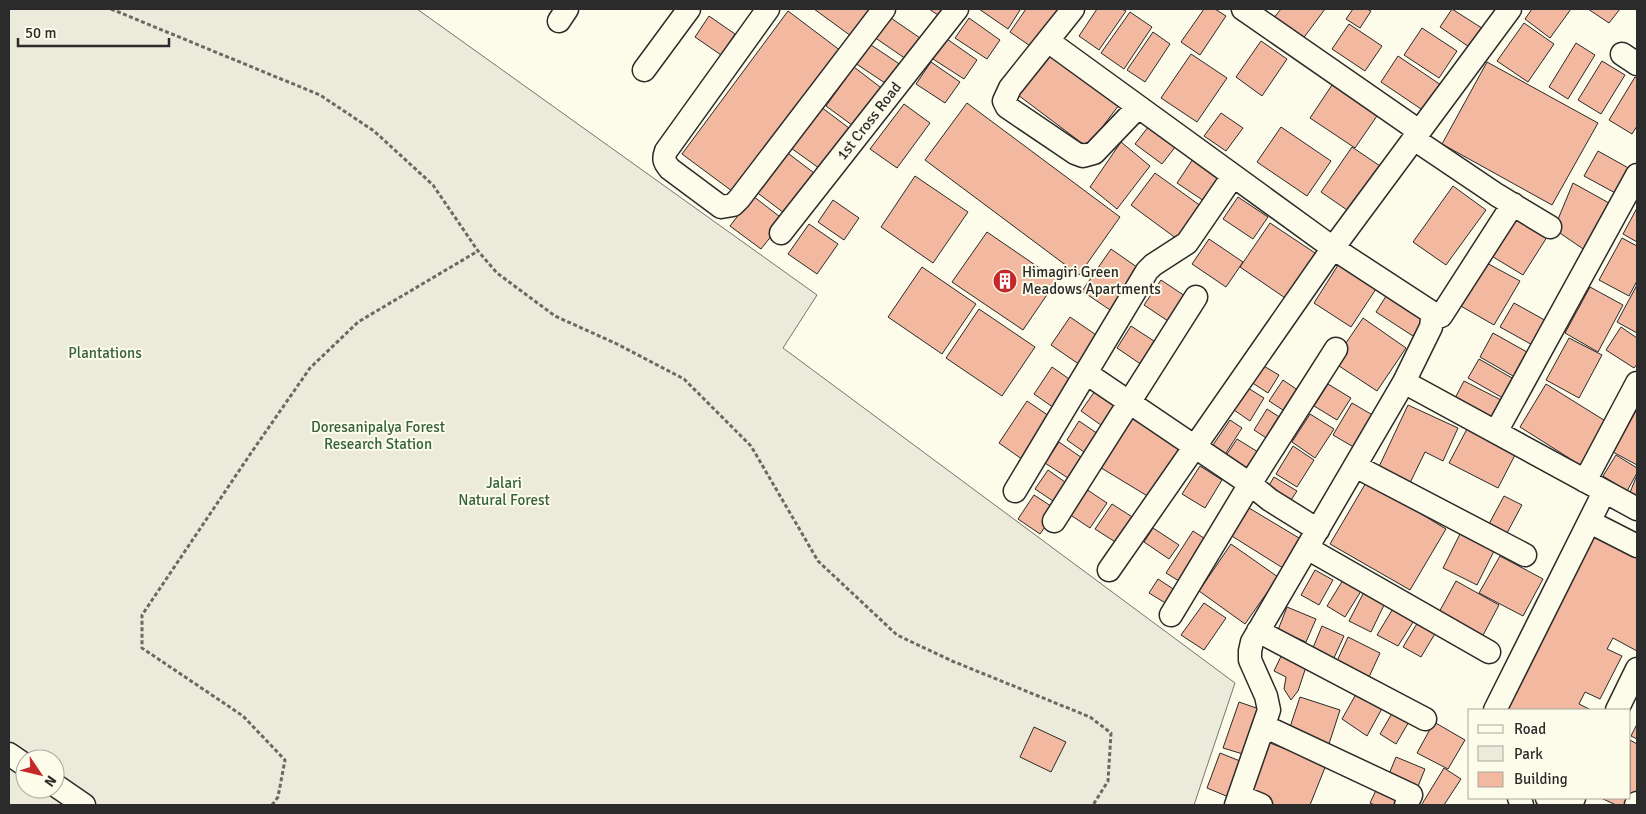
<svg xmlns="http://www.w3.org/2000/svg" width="1646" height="814" font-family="Signika,sans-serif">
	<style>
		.green { fill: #ecebdb; stroke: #74746e; fill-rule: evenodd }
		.building { fill: #f2b8a0; stroke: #2b2b2b }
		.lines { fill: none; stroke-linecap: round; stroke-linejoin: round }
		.minor-casing { stroke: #2b2b2b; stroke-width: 25 }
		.path { stroke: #6a6964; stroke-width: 3; stroke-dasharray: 4 2.5; stroke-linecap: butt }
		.minor { stroke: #fdfbea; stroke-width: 22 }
		.labels { text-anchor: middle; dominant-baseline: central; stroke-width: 4; stroke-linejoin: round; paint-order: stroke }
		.street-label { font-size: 15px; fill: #2b2b2b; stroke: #fdfbea }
		.poi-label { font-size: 15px; fill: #2b2b2b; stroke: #fdfbea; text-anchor: start }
		.park-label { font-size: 15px; fill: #34623c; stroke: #fdfbea }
	</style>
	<rect width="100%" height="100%" fill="#fdfbea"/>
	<path class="green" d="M 9,9 L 417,9 L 817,295 L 783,348 L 1235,683 L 1194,805 L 9,805 ZM 25,759 L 55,759 L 55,789 L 25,789 Z"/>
	<path class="building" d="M 814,9 L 871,9 L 851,36 Z
		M 929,9 L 942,9 L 938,15 Z
		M 979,9 L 1018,9 L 1020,10 L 1008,29 Z
		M 1026,9 L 1064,9 L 1036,50 L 1010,32 Z
		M 1097,9 L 1122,9 L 1126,11 L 1099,50 L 1079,36 Z
		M 1204,9 L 1215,9 L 1226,16 L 1200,55 L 1181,42 Z
		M 1281,9 L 1325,9 L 1302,40 L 1273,19 Z
		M 1353,9 L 1367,9 L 1371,11 L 1360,28 L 1346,19 Z
		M 1452,9 L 1488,32 L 1475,51 L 1440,27 Z
		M 1532,9 L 1571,9 L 1550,38 L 1525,19 Z
		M 1588,9 L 1620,9 L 1609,23 Z
		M 788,11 L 841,51 L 736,194 L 682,154 Z
		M 1130,12 L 1152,27 L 1124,69 L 1101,53 Z
		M 709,16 L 735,34 L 721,55 L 695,37 Z
		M 888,16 L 923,40 L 909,61 L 874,37 Z
		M 969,18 L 1000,40 L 987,59 L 955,38 Z
		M 1524,23 L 1554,44 L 1528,82 L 1497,61 Z
		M 1349,24 L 1382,46 L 1365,71 L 1332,49 Z
		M 1422,28 L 1457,51 L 1439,78 L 1404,55 Z
		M 1153,32 L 1170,44 L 1145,82 L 1127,70 Z
		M 947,39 L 977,60 L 964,79 L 933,59 Z
		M 1261,41 L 1287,59 L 1262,96 L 1236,77 Z
		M 868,43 L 904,67 L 891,87 L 855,63 Z
		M 1576,43 L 1595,55 L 1568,99 L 1549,87 Z
		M 1050,53 L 1119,105 L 1087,147 L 1018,95 Z
		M 1191,54 L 1227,78 L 1197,122 L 1161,98 Z
		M 1398,56 L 1441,85 L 1424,111 L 1381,82 Z
		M 1602,61 L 1625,75 L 1601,114 L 1578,100 Z
		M 931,62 L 960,82 L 945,103 L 916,84 Z
		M 1487,62 L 1598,123 L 1552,205 L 1442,144 Z
		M 854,67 L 884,90 L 856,128 L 826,106 Z
		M 1635,77 L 1637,78 L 1637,126 L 1632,134 L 1609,120 Z
		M 1334,82 L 1379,113 L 1355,148 L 1310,118 Z
		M 967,103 L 1120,217 L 1079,275 L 925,160 Z
		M 904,104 L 930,123 L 897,168 L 870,149 Z
		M 821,107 L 853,131 L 823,171 L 791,148 Z
		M 1221,113 L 1243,128 L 1226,151 L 1204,136 Z
		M 1152,122 L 1179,142 L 1162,164 L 1135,144 Z
		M 1281,127 L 1331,161 L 1307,196 L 1257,162 Z
		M 1121,142 L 1150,166 L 1117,209 L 1090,187 Z
		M 1352,147 L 1380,166 L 1350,212 L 1321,192 Z
		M 785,151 L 818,176 L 788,216 L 755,191 Z
		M 1598,151 L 1632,170 L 1619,195 L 1584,176 Z
		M 1193,159 L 1223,178 L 1207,203 L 1177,183 Z
		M 1155,173 L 1205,209 L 1181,242 L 1131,205 Z
		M 915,176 L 968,212 L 933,263 L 881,227 Z
		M 1573,183 L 1618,208 L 1592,255 L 1554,229 Z
		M 1453,186 L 1486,210 L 1446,265 L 1413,242 Z
		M 753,196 L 784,220 L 761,249 L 730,226 Z
		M 1238,197 L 1268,217 L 1253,239 L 1223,219 Z
		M 833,200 L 859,218 L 844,240 L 818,222 Z
		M 1637,208 L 1637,242 L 1623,234 Z
		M 1511,210 L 1549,234 L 1523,275 L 1485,252 Z
		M 1270,223 L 1318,255 L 1288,300 L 1240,267 Z
		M 809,224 L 838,244 L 817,274 L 788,254 Z
		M 987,232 L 1057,280 L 1023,330 L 952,282 Z
		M 1622,238 L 1637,246 L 1637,281 L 1629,296 L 1599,280 Z
		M 1209,239 L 1243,262 L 1226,287 L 1192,264 Z
		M 1111,249 L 1144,272 L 1116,314 L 1082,291 Z
		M 1483,261 L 1520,281 L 1494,325 L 1459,305 Z
		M 1340,262 L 1378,286 L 1351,327 L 1314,303 Z
		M 922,267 L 976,304 L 942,354 L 888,317 Z
		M 1161,280 L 1188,298 L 1171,323 L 1144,305 Z
		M 1637,285 L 1637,333 L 1617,322 Z
		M 1590,287 L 1623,305 L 1598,352 L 1565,333 Z
		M 1390,290 L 1427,314 L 1413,336 L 1376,312 Z
		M 1514,303 L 1550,323 L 1536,347 L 1500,327 Z
		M 979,309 L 1035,347 L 1002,396 L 946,358 Z
		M 1070,317 L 1102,339 L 1083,367 L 1051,345 Z
		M 1363,318 L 1406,348 L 1377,391 L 1333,362 Z
		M 1131,326 L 1160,345 L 1145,367 L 1117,348 Z
		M 1621,327 L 1637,338 L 1637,364 L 1634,368 L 1606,350 Z
		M 1493,333 L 1534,356 L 1520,380 L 1480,357 Z
		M 1569,338 L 1602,355 L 1579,398 L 1546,380 Z
		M 1479,359 L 1519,382 L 1508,401 L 1468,378 Z
		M 1262,365 L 1279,375 L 1268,393 L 1251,382 Z
		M 1052,367 L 1075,383 L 1057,410 L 1034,394 Z
		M 1283,380 L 1302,393 L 1289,414 L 1269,401 Z
		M 1464,381 L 1505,402 L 1494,424 L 1453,402 Z
		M 1328,384 L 1351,398 L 1337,420 L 1314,406 Z
		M 1546,384 L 1607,422 L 1580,465 L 1520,427 Z
		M 1248,388 L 1264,398 L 1250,421 L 1234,410 Z
		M 1095,391 L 1122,409 L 1108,430 L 1081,411 Z
		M 1027,401 L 1055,420 L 1026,462 L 999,443 Z
		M 1352,403 L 1376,417 L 1357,449 L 1333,435 Z
		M 1408,405 L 1458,428 L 1443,461 L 1425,452 L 1409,485 L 1377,471 Z
		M 1267,409 L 1284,420 L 1271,441 L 1254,430 Z
		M 1637,409 L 1637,465 L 1613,452 Z
		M 1310,414 L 1334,429 L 1315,458 L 1292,442 Z
		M 1128,416 L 1185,450 L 1154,500 L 1098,466 Z
		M 1230,420 L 1242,428 L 1224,456 L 1211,448 Z
		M 1079,421 L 1104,438 L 1091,457 L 1067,440 Z
		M 1467,429 L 1515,455 L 1498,488 L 1449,463 Z
		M 1237,439 L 1263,455 L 1251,474 L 1225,457 Z
		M 1059,442 L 1088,462 L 1074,482 L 1045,463 Z
		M 1293,446 L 1314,460 L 1297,487 L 1276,474 Z
		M 1616,455 L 1637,468 L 1637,473 L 1627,491 L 1603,476 Z
		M 1200,466 L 1222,480 L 1205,508 L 1182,494 Z
		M 1048,470 L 1072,487 L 1059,505 L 1035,489 Z
		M 1637,475 L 1637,499 L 1629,495 Z
		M 1274,477 L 1297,491 L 1287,506 L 1265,492 Z
		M 1367,481 L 1446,529 L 1410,590 L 1330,544 Z
		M 1080,485 L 1107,503 L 1090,528 L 1063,510 Z
		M 1034,495 L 1057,510 L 1040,534 L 1018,519 Z
		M 1504,496 L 1522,505 L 1507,533 L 1489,524 Z
		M 1112,504 L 1137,520 L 1120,545 L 1095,529 Z
		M 1244,505 L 1304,541 L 1286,570 L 1227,533 Z
		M 1153,528 L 1179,545 L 1169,559 L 1144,542 Z
		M 1193,531 L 1213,544 L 1187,586 L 1166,573 Z
		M 1590,531 L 1637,555 L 1637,651 L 1613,638 L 1607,649 L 1622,656 L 1600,699 L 1585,692 L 1579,704 L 1591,710 L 1498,710 Z
		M 1460,534 L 1494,551 L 1477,585 L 1443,568 Z
		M 1231,544 L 1278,577 L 1245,624 L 1199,591 Z
		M 1500,556 L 1543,579 L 1523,616 L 1479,593 Z
		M 1315,570 L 1333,580 L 1319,605 L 1301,595 Z
		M 1158,579 L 1181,594 L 1172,607 L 1149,593 Z
		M 1343,580 L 1361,591 L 1345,617 L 1327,606 Z
		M 1456,581 L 1499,605 L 1481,639 L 1437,616 Z
		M 1364,592 L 1385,603 L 1371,632 L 1349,621 Z
		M 1204,603 L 1226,618 L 1204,650 L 1181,635 Z
		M 1287,607 L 1316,619 L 1306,642 L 1278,630 Z
		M 1394,607 L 1415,619 L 1398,646 L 1377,635 Z
		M 1418,622 L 1436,632 L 1421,657 L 1403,647 Z
		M 1322,626 L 1344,636 L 1333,660 L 1312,650 Z
		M 1348,637 L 1380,653 L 1369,677 L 1337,661 Z
		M 1284,650 L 1307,664 L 1298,691 L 1291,700 L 1284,689 L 1286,677 L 1274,671 Z
		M 1360,687 L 1385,703 L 1367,736 L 1342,719 Z
		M 1300,697 L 1340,710 L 1328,747 L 1288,733 Z
		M 1239,702 L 1262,710 L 1246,755 L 1223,748 Z
		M 1394,710 L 1410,720 L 1396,744 L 1380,734 Z
		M 1434,722 L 1465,740 L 1448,769 L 1417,753 Z
		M 1637,724 L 1637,739 L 1631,736 Z
		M 1034,727 L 1066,742 L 1051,772 L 1020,757 Z
		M 1630,740 L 1637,744 L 1637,796 L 1633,805 L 1616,805 L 1601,798 L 1630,798 Z
		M 1270,743 L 1326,765 L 1310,805 L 1270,805 L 1249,797 Z
		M 1220,753 L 1245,763 L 1231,798 L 1207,788 Z
		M 1396,757 L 1425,769 L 1416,791 L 1387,779 Z
		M 1444,768 L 1461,779 L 1444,805 L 1423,805 L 1422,804 Z
		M 1378,786 L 1401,797 L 1397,805 L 1375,805 L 1370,803 Z"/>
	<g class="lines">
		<defs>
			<path id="minor" d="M 768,9 L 666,151 C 663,159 664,162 670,169 L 721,207 L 733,205 L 739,199 L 884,9
				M 1073,9 L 1010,88 L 1004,101 L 1007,107 L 1075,153 L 1083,156 L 1094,153 L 1138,107
				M 1243,9 L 1419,131
				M 559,21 L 567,9
				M 1048,41 L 1333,248 L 1431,312 L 1432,319 L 1431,327 L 1404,382 L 1252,642 L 1250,651 L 1250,660 L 1266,696 L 1269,710 L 1236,805
				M 1622,54 L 1637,64
				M 644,70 L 689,9
				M 1414,139 L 1497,195 L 1550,227
				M 781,233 L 957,9
				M 1432,319 L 1441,316 L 1513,204
				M 1086,373 L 1250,484 L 1270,500 L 1318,530
				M 1404,382 L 1637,509
				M 1496,432 L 1637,175
				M 1355,466 L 1525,555
				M 1585,481 L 1637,383
				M 1015,491 L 1147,271 L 1153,265 L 1187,243 L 1233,176
				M 1054,521 L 1196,297
				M 1590,522 L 1637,546
				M 1307,548 L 1489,652
				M 1109,570 L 1333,248 L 1510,9
				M 1171,615 L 1250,484 L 1336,349
				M 1258,631 L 1425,719
				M 1495,710 L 1604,492
				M 1617,710 L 1637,669
				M 1264,726 L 1411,795 L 1406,805
				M 9,754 L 25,765
				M 55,785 L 84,805
				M 1239,796 L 1261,805
				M 1519,798 L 1522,805
				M 1547,798 L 1563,805 L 1571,803 L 1574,798
				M 1636,805 L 1637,803"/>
		</defs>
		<use href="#minor" class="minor-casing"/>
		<path class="path" d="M 111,9 L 320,95 L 374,131 L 433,185 L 478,251 L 497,273 L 555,316 L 617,344 L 684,379 L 751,446 L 818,561 L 897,635 L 952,661 L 1090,717 L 1111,733 L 1108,781 L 1093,805
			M 272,805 L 278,797 L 285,760 L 243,716 L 142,648 L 142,615 L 251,453 L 310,368 L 358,322 L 478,251"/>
		<use href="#minor" class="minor"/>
	</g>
	<defs>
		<symbol id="building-disc" viewBox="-11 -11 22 22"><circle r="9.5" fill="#c62828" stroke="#fdfbea"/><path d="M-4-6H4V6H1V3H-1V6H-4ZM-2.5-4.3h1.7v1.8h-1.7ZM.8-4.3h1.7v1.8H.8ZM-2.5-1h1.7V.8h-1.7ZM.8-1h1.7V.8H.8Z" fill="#fff"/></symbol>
	</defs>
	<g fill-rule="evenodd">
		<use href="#building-disc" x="991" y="267" width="28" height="28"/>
	</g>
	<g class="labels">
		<g class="street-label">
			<text transform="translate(869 121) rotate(-52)">1st Cross Road</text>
		</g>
		<g class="poi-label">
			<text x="1022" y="272">Himagiri Green<tspan x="1022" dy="17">Meadows Apartments</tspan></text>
		</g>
		<g class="park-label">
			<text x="105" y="353">Plantations</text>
			<text x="378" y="427">Doresanipalya Forest<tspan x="378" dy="17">Research Station</tspan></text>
			<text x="504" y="483">Jalari<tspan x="504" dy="17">Natural Forest</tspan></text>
		</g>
	</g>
	<rect width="1646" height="814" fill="none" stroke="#2b2b2b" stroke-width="20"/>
	<rect x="1468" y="709" width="162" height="90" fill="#fdfbea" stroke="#a9a89e"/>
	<rect x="1478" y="725" width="25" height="8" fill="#fdfbea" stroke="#a9a89e"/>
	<text x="1514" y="734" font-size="15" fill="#2b2b2b">Road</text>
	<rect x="1478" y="746" width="25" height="15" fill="#ecebdb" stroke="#a9a89e"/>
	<text x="1514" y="759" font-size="15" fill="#2b2b2b">Park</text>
	<rect x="1478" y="772" width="25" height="15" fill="#f2b8a0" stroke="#a9a89e"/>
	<text x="1514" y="784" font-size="15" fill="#2b2b2b">Building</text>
	<g transform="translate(40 774) rotate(125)"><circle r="24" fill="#fdfbea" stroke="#a9a89e"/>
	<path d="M0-4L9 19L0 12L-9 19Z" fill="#c62828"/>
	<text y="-8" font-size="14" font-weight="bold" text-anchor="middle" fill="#2b2b2b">N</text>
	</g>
	<path d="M18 38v8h151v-8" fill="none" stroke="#2b2b2b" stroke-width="2.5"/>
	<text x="25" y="38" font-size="15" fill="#2b2b2b" stroke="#fdfbea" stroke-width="4" paint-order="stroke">50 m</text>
</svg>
